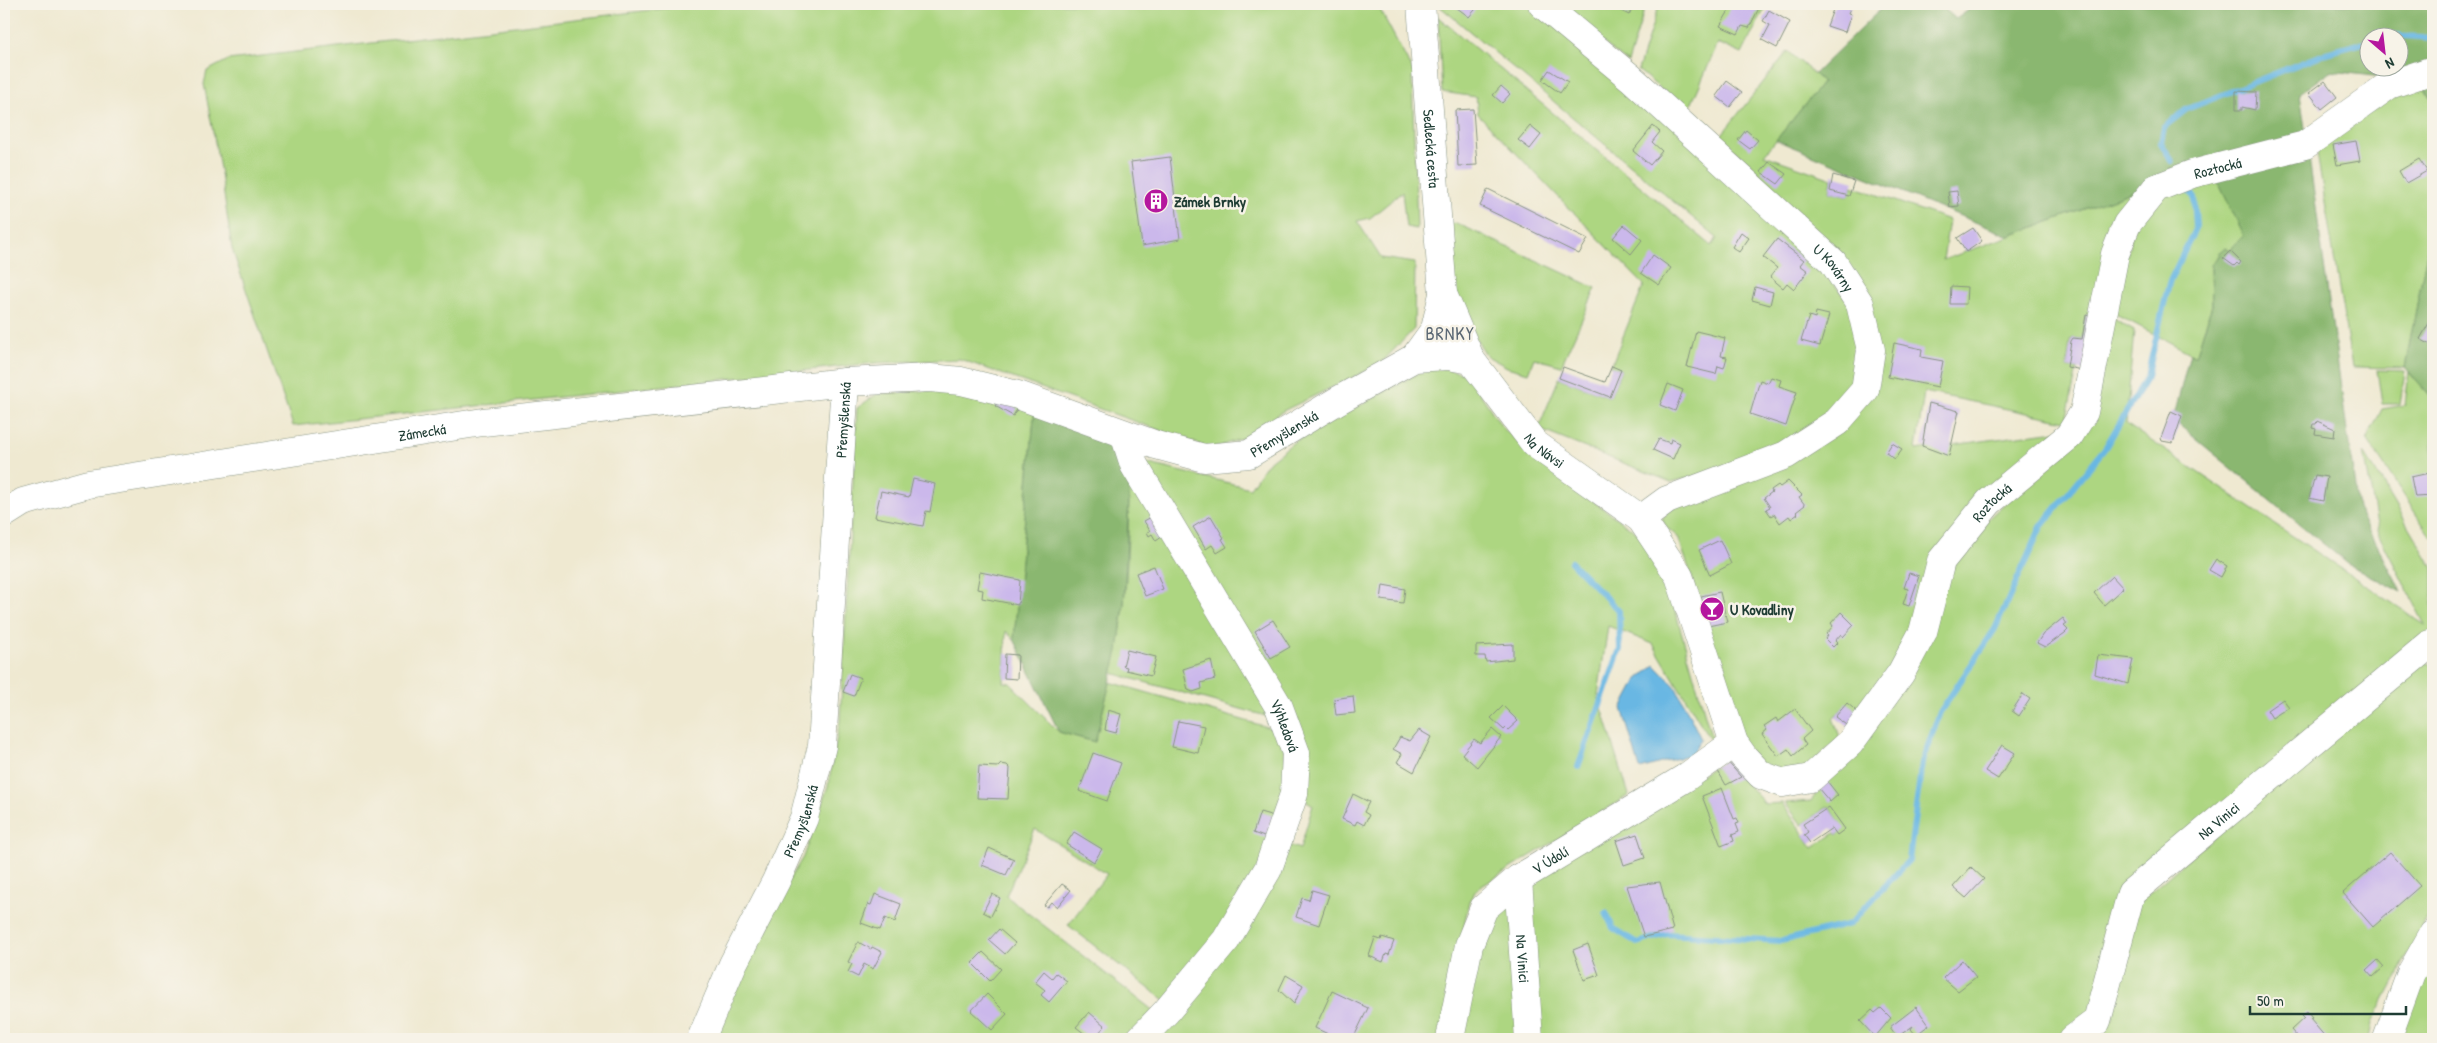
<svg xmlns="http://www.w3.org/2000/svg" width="2437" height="1043" font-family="'Patrick Hand',sans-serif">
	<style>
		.green { fill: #add681; stroke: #668a5a }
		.forest { fill: #8ab76f; stroke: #547a52; fill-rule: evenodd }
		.water { fill: #69b7e3; stroke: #447a8c }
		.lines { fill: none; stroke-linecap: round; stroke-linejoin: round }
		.stream { stroke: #69b7e3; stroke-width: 6 }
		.building { fill: #cbb8eb }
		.minor-casing { stroke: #879382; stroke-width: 29 }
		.minor { stroke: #fff; stroke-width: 28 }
		.labels { text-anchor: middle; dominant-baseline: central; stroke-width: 5; stroke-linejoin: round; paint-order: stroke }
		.street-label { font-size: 15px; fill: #1f3d34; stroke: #f7f3e8 }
		.poi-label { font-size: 15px; font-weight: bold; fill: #1f3d34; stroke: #f7f3e8; text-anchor: start }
		.quarter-label { font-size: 18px; letter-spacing: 1px; fill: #5b6874; stroke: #f7f3e8 }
	</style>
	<rect width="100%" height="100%" fill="#f7f3e8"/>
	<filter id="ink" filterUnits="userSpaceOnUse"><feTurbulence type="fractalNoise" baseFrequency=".02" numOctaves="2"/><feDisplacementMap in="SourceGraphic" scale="10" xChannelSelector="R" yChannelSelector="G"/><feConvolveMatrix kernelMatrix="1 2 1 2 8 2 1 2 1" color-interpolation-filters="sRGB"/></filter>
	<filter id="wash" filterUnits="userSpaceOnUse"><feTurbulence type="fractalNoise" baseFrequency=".0096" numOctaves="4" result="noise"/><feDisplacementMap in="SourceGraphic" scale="20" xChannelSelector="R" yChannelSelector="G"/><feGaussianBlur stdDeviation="1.12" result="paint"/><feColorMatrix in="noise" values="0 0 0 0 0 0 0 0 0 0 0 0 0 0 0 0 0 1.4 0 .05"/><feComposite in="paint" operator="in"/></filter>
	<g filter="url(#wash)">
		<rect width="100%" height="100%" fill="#efe9d1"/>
		<path class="green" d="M 702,4 L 1377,4 L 1416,77 L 1412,78 L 1417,229 L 1406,227 L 1402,192 L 1370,218 L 1357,221 L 1381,258 L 1415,263 L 1414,329 L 1380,364 L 1283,411 L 1248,436 L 1212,449 L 960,359 L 874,363 L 293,426 L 232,249 L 221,174 L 204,84 L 207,71 L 228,60 Z
			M 1437,4 L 1531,4 L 1752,188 L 1855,309 L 1862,363 L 1849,392 L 1815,428 L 1724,469 L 1671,482 L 1538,429 L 1559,378 L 1610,397 L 1621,370 L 1611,366 L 1644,285 L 1478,114 L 1476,97 L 1442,92 L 1438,17 L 1712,246 L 1717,238 Z
			M 1556,4 L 1646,4 L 1628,63 Z
			M 1659,4 L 1767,4 L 1742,54 L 1718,43 L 1688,112 L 1638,70 Z
			M 1788,51 L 1823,82 L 1764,155 L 1832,179 L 1830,191 L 1849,196 L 1852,186 L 1949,220 L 1943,260 L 2134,191 L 2096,318 L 2086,316 L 2082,339 L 2073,338 L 2070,341 L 2067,367 L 2077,369 L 2066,421 L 1924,392 L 1916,450 L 2056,431 L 1999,483 L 1918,621 L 1860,714 L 1847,704 L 1833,718 L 1840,737 L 1802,773 L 1767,774 L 1738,740 L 1693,580 L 1678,537 L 1667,528 L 1662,519 L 1670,508 L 1775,468 L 1873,381 L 1836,259 L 1749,163 L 1719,138 Z
			M 2419,81 L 2433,100 L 2433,220 L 2405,368 L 2352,367 L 2316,147 Z
			M 2214,174 L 2245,235 L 2230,251 L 2218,253 L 2220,255 L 2211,265 L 2212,305 L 2196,356 L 2112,312 L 2144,191 Z
			M 1456,223 L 1596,288 L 1561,366 L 1534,358 L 1528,373 L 1507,367 L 1487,356 L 1464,320 L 1453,296 L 1446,226 Z
			M 2111,317 L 2134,330 L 2126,424 L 2425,625 L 2379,535 L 2364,452 L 2433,568 L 2433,637 L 2128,882 L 2094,1011 L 2073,1039 L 1535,1039 L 1526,905 L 1544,867 L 1726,760 L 1765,804 L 1782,803 L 1813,848 L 1835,833 L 1837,835 L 1844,829 L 1829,806 L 1802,825 L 1785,803 L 1811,801 L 1871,720 L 1943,589 L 1967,538 L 2082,433 Z
			M 1433,365 L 1468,375 L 1502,427 L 1544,466 L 1657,547 L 1714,746 L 1653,644 L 1608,626 L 1598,695 L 1629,795 L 1477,889 L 1469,901 L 1442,1039 L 1156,1039 L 1288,845 L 1300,849 L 1313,805 L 1302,798 L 1306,781 L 1145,463 L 1250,488 L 1266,464 L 1294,442 Z
			M 2377,370 L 2405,371 L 2400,404 L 2382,404 Z
			M 2409,371 L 2433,400 L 2433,538 L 2429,534 L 2367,439 L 2382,409 L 2405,405 Z
			M 949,389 L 1035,407 L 1014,639 L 1006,631 L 1004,682 L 1010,683 L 1059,732 L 1095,742 L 1110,682 L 1281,731 L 1288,775 L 1261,865 L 1214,940 L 1165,1001 L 1068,925 L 1107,874 L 1035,829 L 1006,896 L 1155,1012 L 1129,1039 L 710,1039 L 748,949 L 803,857 L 828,786 L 840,721 L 857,408 L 877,394 Z
			M 1130,474 L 1273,718 L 1112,673 C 1129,609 1127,540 1130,474 Z
			M 2418,659 L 2433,664 L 2433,906 L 2372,1023 L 2369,1039 L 2085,1039 L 2112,1020 L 2138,903 Z
			M 1487,905 L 1512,909 L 1523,1039 L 1456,1039 Z
			M 2433,954 L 2433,1039 L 2390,1039 Z"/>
		<path class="forest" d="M 1886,4 L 1939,4 L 1956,19 L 1977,4 L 2433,4 L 2433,100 L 2419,81 L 2330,71 L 2300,93 L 2358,509 L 2402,592 L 2348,564 L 2173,420 L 2190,353 L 2196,356 L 2212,305 L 2211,265 L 2220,256 L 2218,253 L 2226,247 L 2230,250 L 2244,235 L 2214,174 L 2144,191 L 2120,224 L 2134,191 L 2009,236 L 1776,140 L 1823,82 L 1814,74 ZM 2370,38 L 2400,38 L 2400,68 L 2370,68 Z
			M 2433,220 L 2433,400 L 2405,368 Z
			M 1035,407 L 1062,417 L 1131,453 L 1124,604 L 1118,651 L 1095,742 L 1059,732 L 1014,639 Z"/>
		<path class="water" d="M 1655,665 L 1675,686 L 1701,739 L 1692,754 L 1640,769 L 1622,708 L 1637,680 Z"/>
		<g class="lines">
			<path class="stream" d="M 2384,38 L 2393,35 L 2433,38
				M 2172,161 L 2161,143 L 2164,127 L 2187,109 L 2326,53 L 2370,41
				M 1571,562 L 1619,611 L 1620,649 L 1578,767
				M 1606,913 L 1613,928 L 1637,943 L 1667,934 L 1781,941 L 1850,924 L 1909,860 L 1922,762 L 1940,712 L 1995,629 L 2041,527 L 2105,448 L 2147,377 L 2169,283 L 2196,227 L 2194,197 L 2190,191"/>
		</g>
		<g id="blocks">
			<path class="building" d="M 1452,4 L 1480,4 L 1469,17 Z
				M 1607,4 L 1634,4 L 1629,15 Z
				M 1733,4 L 1755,4 L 1760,6 L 1749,28 L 1742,26 L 1738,34 L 1720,26 Z
				M 1835,4 L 1851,6 L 1848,13 L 1851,14 L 1845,32 L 1827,26 Z
				M 1769,10 L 1790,22 L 1777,48 L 1762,40 L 1770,25 L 1763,21 Z
				M 1549,70 L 1568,82 L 1560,93 L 1542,80 Z
				M 1727,81 L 1742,92 L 1730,107 L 1716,96 Z
				M 2325,81 L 2337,97 L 2322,109 L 2309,93 Z
				M 1501,86 L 1510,94 L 1502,103 L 1493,95 Z
				M 2236,91 L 2256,92 L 2255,110 L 2242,107 L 2242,110 L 2236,110 Z
				M 1473,109 L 1477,165 L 1458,166 L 1455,110 Z
				M 1530,126 L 1541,135 L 1530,149 L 1518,140 Z
				M 1653,126 L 1660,132 L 1652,142 L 1662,151 L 1650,165 L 1633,151 Z
				M 1746,130 L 1758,140 L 1750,149 L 1738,140 Z
				M 2356,141 L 2360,161 L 2337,165 L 2333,145 Z
				M 1170,157 L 1180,239 L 1142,246 L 1131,162 Z
				M 2419,159 L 2427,171 L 2406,183 L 2399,171 Z
				M 1769,162 L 1786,174 L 1778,184 L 1761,172 Z
				M 1833,175 L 1854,181 L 1849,196 L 1830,191 Z
				M 1488,189 L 1588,239 L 1579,254 L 1480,206 Z
				M 1957,191 L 1959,206 L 1950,207 L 1948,192 Z
				M 1624,225 L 1642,240 L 1631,254 L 1613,238 Z
				M 1973,228 L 1982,241 L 1966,252 L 1957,238 Z
				M 1741,232 L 1749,238 L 1739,252 L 1732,247 Z
				M 1777,239 L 1804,260 L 1800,265 L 1808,271 L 1794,289 L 1787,283 L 1783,288 L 1770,277 L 1777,268 L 1763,257 Z
				M 2230,251 L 2241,262 L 2239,265 L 2237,263 L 2234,266 L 2223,258 Z
				M 1653,255 L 1671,268 L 1659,285 L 1641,273 Z
				M 1951,286 L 1967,287 L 1966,304 L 1950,304 Z
				M 1755,287 L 1773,292 L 1770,305 L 1752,300 Z
				M 1816,312 L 1829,315 L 1820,346 L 1801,341 L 1809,316 L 1815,318 Z
				M 2086,315 L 2095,317 L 2087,371 L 2067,367 L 2071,341 L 2073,338 L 2082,339 Z
				M 2429,323 L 2433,326 L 2433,346 L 2420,339 Z
				M 1696,331 L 1725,338 L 1721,356 L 1727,357 L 1724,368 L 1718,366 L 1716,374 L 1687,367 Z
				M 1894,343 L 1922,349 L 1921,357 L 1943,361 L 1938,387 L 1888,377 Z
				M 1612,366 L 1621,370 L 1610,397 L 1559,378 L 1563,367 L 1605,382 Z
				M 1771,377 L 1781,380 L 1779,386 L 1797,392 L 1786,426 L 1750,414 L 1760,380 L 1768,383 Z
				M 1668,384 L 1683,390 L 1675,411 L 1660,405 Z
				M 1000,398 L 1018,408 L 1013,416 L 995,406 Z
				M 1929,403 L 1959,411 L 1949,456 L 1922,446 Z
				M 2171,411 L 2182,416 L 2173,443 L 2162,441 L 2161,438 Z
				M 2317,421 L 2335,429 L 2334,437 L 2315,434 L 2316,429 L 2312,428 L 2313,424 L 2316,424 Z
				M 1659,439 L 1670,443 L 1671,439 L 1680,443 L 1673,459 L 1653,450 Z
				M 1892,443 L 1902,449 L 1895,459 L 1886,453 Z
				M 2429,473 L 2430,477 L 2433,477 L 2433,496 L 2415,497 L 2411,477 Z
				M 2315,475 L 2327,477 L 2323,501 L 2309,498 Z
				M 913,479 L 935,484 L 930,512 L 926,511 L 923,526 L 875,517 L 881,491 L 909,497 Z
				M 1788,481 L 1802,495 L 1799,497 L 1805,505 L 1796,512 L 1798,514 L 1791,519 L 1789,516 L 1780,523 L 1774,514 L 1771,516 L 1766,509 L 1770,507 L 1764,498 L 1772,492 L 1771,490 L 1778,485 L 1780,487 Z
				M 1155,515 L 1166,534 L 1156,541 L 1152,534 L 1149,536 L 1147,532 L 1150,531 L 1144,521 Z
				M 1211,516 L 1224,538 L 1222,539 L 1227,547 L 1217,553 L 1212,545 L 1206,549 L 1193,527 Z
				M 1720,540 L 1731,564 L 1710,575 L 1699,550 Z
				M 2216,559 L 2227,566 L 2221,577 L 2209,570 Z
				M 1154,566 L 1163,589 L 1145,596 L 1136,573 Z
				M 980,572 L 1020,580 L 1018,605 L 982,598 L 983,590 L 977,589 Z
				M 1909,573 L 1919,576 L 1909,606 L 1903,604 L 1908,589 L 1904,588 Z
				M 2112,576 L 2123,588 L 2104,605 L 2094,593 Z
				M 1383,585 L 1405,589 L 1403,603 L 1381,600 Z
				M 1720,592 L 1727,622 L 1708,626 L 1701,596 Z
				M 1841,612 L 1854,625 L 1843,637 L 1841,634 L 1835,641 L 1837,643 L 1833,647 L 1825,639 L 1828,635 L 1826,634 L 1833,626 L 1831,623 Z
				M 2063,618 L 2067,624 L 2064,626 L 2068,630 L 2065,633 L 2045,647 L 2037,643 L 2043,634 Z
				M 1273,620 L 1290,647 L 1271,658 L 1255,631 Z
				M 1513,644 L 1513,659 L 1486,662 L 1485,656 L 1476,656 L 1476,646 Z
				M 1127,650 L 1156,657 L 1151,676 L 1126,670 L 1127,667 L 1123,666 Z
				M 1005,654 L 1018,655 L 1017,679 L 1004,678 Z
				M 2098,655 L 2133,659 L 2128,684 L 2095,674 Z
				M 1211,660 L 1215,679 L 1201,683 L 1202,689 L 1193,692 L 1188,690 L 1183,669 Z
				M 850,674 L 861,678 L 854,696 L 843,692 Z
				M 2023,694 L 2030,699 L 2019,716 L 2012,711 Z
				M 1353,696 L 1355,713 L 1336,715 L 1334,699 Z
				M 2283,699 L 2289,707 L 2272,718 L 2267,710 Z
				M 1847,703 L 1860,714 L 1849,727 L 1835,717 Z
				M 1503,706 L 1518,721 L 1508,730 L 1506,728 L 1504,730 L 1491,718 Z
				M 1795,709 L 1811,731 L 1802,739 L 1806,745 L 1793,756 L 1788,749 L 1778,756 L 1762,734 L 1767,730 L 1764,726 L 1776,718 L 1778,722 Z
				M 1108,710 L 1121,714 L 1116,733 L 1105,730 Z
				M 1178,721 L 1204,726 L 1198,753 L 1172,747 Z
				M 1492,729 L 1501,737 L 1477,767 L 1462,754 L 1474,739 L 1480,743 Z
				M 1419,730 L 1431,737 L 1414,772 L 1397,762 L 1402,754 L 1393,749 L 1400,737 L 1410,741 Z
				M 2002,745 L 2015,753 L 1998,779 L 1985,771 Z
				M 1093,753 L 1121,763 L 1107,801 L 1079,791 Z
				M 1726,760 L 1741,777 L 1726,785 L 1715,766 Z
				M 1001,764 L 1007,765 L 1010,768 L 1008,799 L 977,798 L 979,766 L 998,767 Z
				M 1827,781 L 1838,795 L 1830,802 L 1818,788 Z
				M 1722,788 L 1734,819 L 1737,818 L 1739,823 L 1736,824 L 1739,832 L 1732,835 L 1734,841 L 1721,846 L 1702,796 Z
				M 1353,794 L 1369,802 L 1364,812 L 1369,815 L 1364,825 L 1357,821 L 1355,825 L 1342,819 Z
				M 1829,807 L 1845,829 L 1837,835 L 1832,828 L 1810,843 L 1804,835 L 1808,832 L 1803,824 Z
				M 1260,812 L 1277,817 L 1270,839 L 1253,833 Z
				M 1074,832 L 1102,849 L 1094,862 L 1066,844 Z
				M 1637,834 L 1645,858 L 1624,865 L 1616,841 Z
				M 989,848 L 1014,859 L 1006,875 L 982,865 Z
				M 2390,852 L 2420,886 L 2373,927 L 2343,893 Z
				M 1971,867 L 1984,879 L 1966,898 L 1953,887 Z
				M 1660,882 L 1673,930 L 1644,937 L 1627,886 Z
				M 1062,884 L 1071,890 L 1057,907 L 1051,902 L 1047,907 L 1044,905 Z
				M 1312,890 L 1329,895 L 1319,925 L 1296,917 L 1302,898 L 1309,900 Z
				M 875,894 L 901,904 L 895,922 L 885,918 L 880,930 L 861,923 L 868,904 L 871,905 Z
				M 992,894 L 1000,898 L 991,916 L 983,912 Z
				M 999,929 L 1015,943 L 1005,954 L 989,940 Z
				M 1382,937 L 1394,941 L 1389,955 L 1386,954 L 1383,962 L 1369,956 L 1375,938 L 1381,940 Z
				M 858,942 L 871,949 L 872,947 L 882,952 L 873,969 L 864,964 L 858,977 L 848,972 L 852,964 L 848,962 Z
				M 1588,944 L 1599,975 L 1584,980 L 1573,950 Z
				M 983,952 L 1001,969 L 990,981 L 972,963 Z
				M 1962,960 L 1976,977 L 1958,991 L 1943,978 Z
				M 2378,960 L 2384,967 L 2373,977 L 2367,970 Z
				M 1044,971 L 1052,978 L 1056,973 L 1067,981 L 1049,1002 L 1041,995 L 1045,990 L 1035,982 Z
				M 1286,975 L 1303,985 L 1294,1004 L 1279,990 Z
				M 1332,991 L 1368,1008 L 1353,1039 L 1339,1039 L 1315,1028 Z
				M 987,994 L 1007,1014 L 992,1030 L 971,1011 Z
				M 1916,1007 L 1929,1025 L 1916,1035 L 1911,1029 L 1913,1026 L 1897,1037 L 1890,1027 Z
				M 1881,1008 L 1891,1018 L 1875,1037 L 1860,1021 L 1872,1010 L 1875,1013 Z
				M 1089,1012 L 1105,1026 L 1095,1037 L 1092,1035 L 1090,1038 L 1076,1027 Z
				M 2307,1012 L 2312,1018 L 2310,1019 L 2327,1039 L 2299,1039 L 2291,1030 L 2304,1018 L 2302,1016 Z"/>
		</g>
	</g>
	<g filter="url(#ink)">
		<use href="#blocks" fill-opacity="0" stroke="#879382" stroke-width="1"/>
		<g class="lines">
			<defs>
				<g id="minor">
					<path id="s1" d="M 1421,4 L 1443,294 L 1471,360"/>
					<path id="s2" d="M 1542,4 L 1631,78 L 1833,262 L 1860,304 L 1871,350 L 1865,390 L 1837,422 L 1786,455 L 1667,500 L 1641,519"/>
					<path d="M 1414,358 L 1435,329 L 1443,294"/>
					<path id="s3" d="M 1124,434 L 1134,465 L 1279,707 L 1296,753 L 1294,794 L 1268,869 L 1226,940 L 1166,1012 L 1140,1039"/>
					<path id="s4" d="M 4,514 L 23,502 L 88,484 L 483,422 L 845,382 L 930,378 L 961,381 L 1018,395 L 1156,445 L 1204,458 L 1249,454 L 1337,401 L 1414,358 L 1448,356 L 1471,360 L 1535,444 L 1641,519 L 1679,576 L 1734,743 L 1744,757 L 1761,775 L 1783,783 L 1811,778 L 1850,743 L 1901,673 L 1923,632 L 1941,561 L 1989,502 L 2069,436 L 2084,412 L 2115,254 L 2127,224 L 2156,188 L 2192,174 L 2305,145 L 2389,85 L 2433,70"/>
					<path id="s5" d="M 1518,879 L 1529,1039"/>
					<path id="s6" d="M 701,1039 L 733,964 L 776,881 L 804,818 L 822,746 L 845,382"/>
					<path id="s7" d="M 1450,1039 L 1469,945 L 1484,908 L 1518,879 L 1685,778 L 1734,743"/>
					<path id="s8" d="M 2073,1039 L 2097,1021 L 2131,893 L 2430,644 L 2433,648"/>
					<path d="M 2387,1039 L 2411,973 L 2433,934"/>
				</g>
			</defs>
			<use href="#minor" class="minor-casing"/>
			<use href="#minor" class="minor"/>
		</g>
	</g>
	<defs>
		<symbol id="building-disc" viewBox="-11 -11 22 22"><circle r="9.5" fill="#b5179e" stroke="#f7f3e8"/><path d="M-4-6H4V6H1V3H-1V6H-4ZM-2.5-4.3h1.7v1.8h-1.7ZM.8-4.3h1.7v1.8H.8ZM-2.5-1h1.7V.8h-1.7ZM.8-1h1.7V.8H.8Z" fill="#fff"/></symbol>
		<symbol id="bar-disc" viewBox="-11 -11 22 22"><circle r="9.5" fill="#b5179e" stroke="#f7f3e8"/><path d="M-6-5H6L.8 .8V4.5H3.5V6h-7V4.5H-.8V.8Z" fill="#fff"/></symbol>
	</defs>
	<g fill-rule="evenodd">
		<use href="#building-disc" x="1142" y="187" width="28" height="28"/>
		<use href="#bar-disc" x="1698" y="595" width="28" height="28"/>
	</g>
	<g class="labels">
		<g class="street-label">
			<text stroke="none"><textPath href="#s1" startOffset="145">Sedlecká cesta</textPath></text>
			<text stroke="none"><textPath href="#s4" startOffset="2864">Roztocká</textPath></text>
			<text stroke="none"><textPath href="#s2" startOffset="394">U Kovárny</textPath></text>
			<text stroke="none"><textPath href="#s6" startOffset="645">Přemyšlenská</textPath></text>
			<text stroke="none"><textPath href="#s4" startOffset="428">Zámecká</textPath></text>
			<text stroke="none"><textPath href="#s4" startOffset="1311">Přemyšlenská</textPath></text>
			<text stroke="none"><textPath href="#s4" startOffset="1636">Na Návsi</textPath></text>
			<text stroke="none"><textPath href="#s4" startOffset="2429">Roztocká</textPath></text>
			<text stroke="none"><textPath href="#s3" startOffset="334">Výhledová</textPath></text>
			<text stroke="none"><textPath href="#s8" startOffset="276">Na Vinici</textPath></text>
			<text stroke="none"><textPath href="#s6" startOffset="240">Přemyšlenská</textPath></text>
			<text stroke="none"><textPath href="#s7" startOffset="218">V Údolí</textPath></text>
			<text stroke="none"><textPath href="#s5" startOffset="80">Na Vinici</textPath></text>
		</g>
		<g class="poi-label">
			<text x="1174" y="201">Zámek Brnky</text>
			<text x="1730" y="609">U Kovadliny</text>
		</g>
		<g class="quarter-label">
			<text x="1450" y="333">BRNKY</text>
		</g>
	</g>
	<rect width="2437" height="1043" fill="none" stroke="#f7f3e8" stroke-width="20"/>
	<g transform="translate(2384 52) rotate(152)"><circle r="24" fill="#f7f3e8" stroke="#a1aaa0"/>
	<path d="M0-4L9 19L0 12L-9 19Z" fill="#b5179e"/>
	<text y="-8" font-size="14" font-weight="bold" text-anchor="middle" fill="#1f3d34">N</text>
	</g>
	<path d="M2250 1006v8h156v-8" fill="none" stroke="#1f3d34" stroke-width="2.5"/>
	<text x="2257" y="1006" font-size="15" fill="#1f3d34" stroke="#f7f3e8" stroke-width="4" paint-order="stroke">50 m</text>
</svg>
